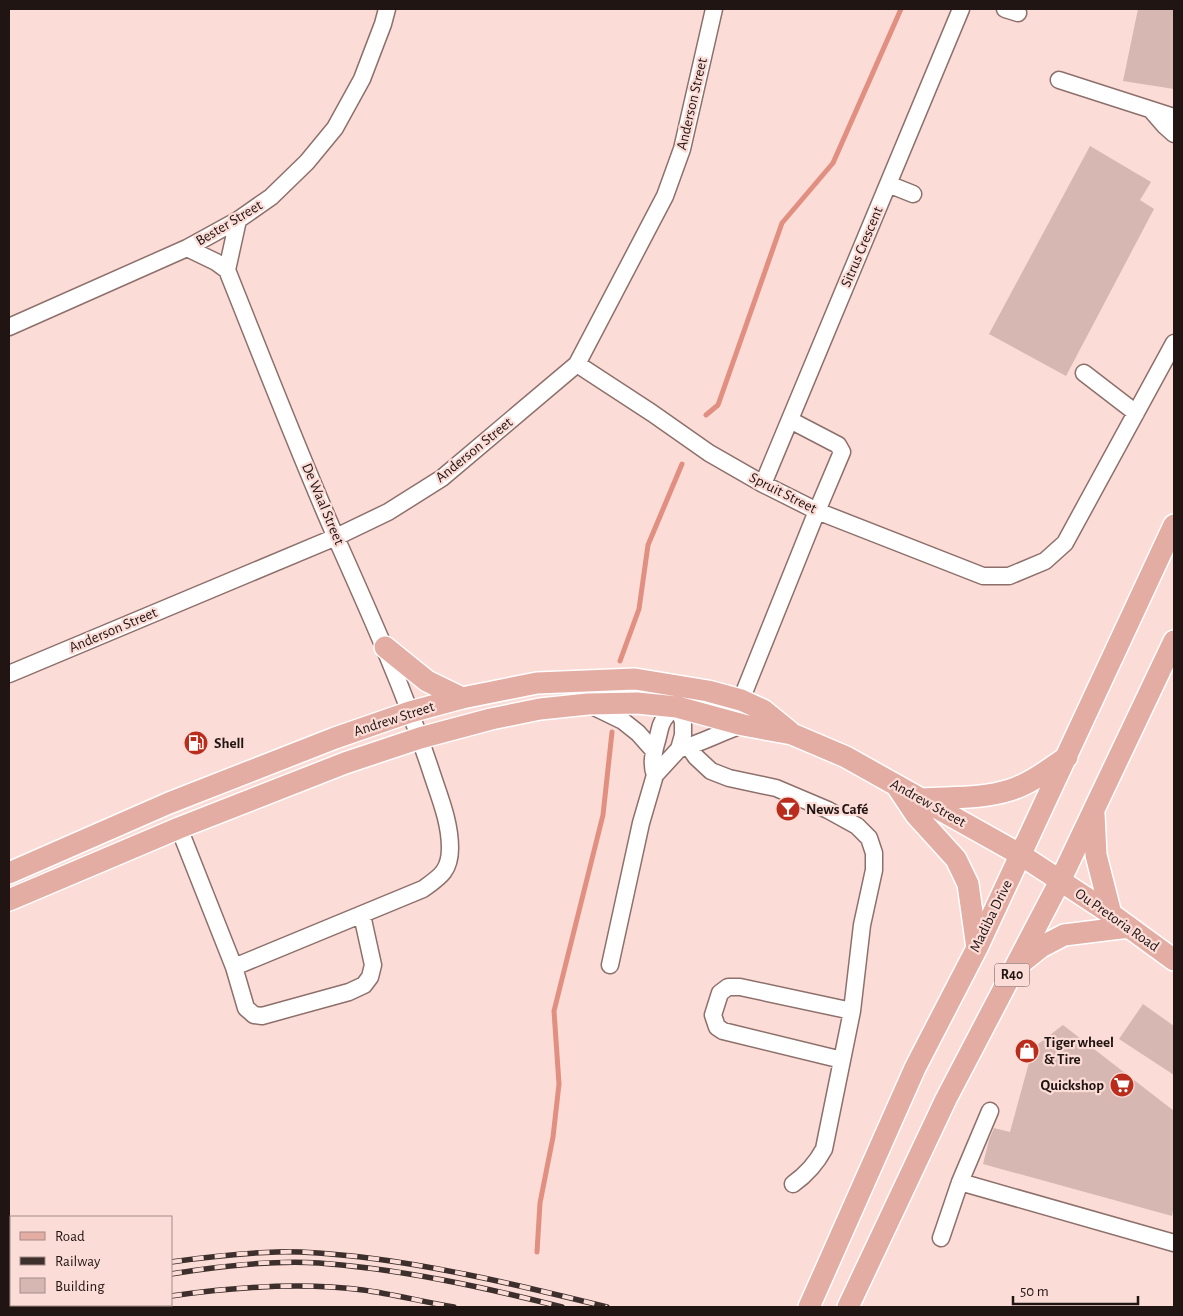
<svg xmlns="http://www.w3.org/2000/svg" width="1183" height="1316" font-family="'Alegreya Sans',sans-serif">
	<style>
		.lines { fill: none; stroke-linecap: round; stroke-linejoin: round }
		.stream { stroke: #e18f81; stroke-width: 5 }
		.building { fill: #d6b7b1 }
		.minor-casing { stroke: #8d706b; stroke-width: 19 }
		.major-casing { stroke: #fff; stroke-width: 24 }
		.minor { stroke: #fff; stroke-width: 16 }
		.major { stroke: #e4ada4; stroke-width: 21 }
		.rail-casing { stroke: #3c2f2c; stroke-width: 5.5 }
		.rail { stroke: #fcdcd6; stroke-width: 4; stroke-dasharray: 11; stroke-linecap: butt }
		.labels { text-anchor: middle; dominant-baseline: central; stroke-width: 4.5; stroke-linejoin: round; paint-order: stroke }
		.shield { fill: #fcdcd6; stroke: #62514e; stroke-width: 1 }
		.shield-label { font-size: 14px; font-weight: bold; fill: #201513 }
		.street-label { font-size: 15px; fill: #201513; stroke: #fcdcd6 }
		.poi-label { font-size: 15px; font-weight: bold; fill: #201513; stroke: #fcdcd6; text-anchor: start }
	</style>
	<rect width="100%" height="100%" fill="#fcdcd6"/>
	<g class="lines">
		<path class="stream" d="M 706,415 L 718,405 L 782,223 L 833,163 L 901,9
			M 620,661 L 639,609 L 648,545 L 682,464
			M 537,1252 L 540,1203 L 553,1137 L 559,1084 L 554,1011 L 603,815 L 612,732"/>
	</g>
	<path class="building" d="M 1138,9 L 1174,9 L 1174,89 L 1123,81 Z
		M 1090,146 L 1151,182 L 1140,200 L 1154,209 L 1066,376 L 989,334 Z
		M 1143,1004 L 1174,1026 L 1174,1075 L 1119,1039 Z
		M 1063,1025 L 1174,1111 L 1174,1205 L 1172,1216 L 983,1164 L 989,1140 L 994,1128 L 1010,1132 L 1033,1048 Z"/>
	<g class="lines">
		<defs>
			<path id="minor" d="M 1005,9 L 1018,13
				M 1059,80 L 1174,117
				M 1152,111 L 1165,126 L 1174,134
				M 888,184 L 913,194
				M 187,248 L 216,262 L 227,270 C 263,360 298,451 337,540 C 371,616 405,692 431,771 C 439,796 450,821 450,848 C 450,871 440,877 423,889 L 234,967
				M 227,270 L 238,220
				M 9,327 L 187,248 L 238,220 L 271,197 L 307,162 L 335,128 L 362,79 L 383,24 L 387,9
				M 577,364 L 652,413 L 709,453 L 763,484 L 817,511 L 983,576 L 1009,576 L 1045,561 L 1065,543 L 1174,343
				M 1084,373 L 1136,413
				M 763,484 L 961,9
				M 9,674 L 336,537 L 388,512 L 442,478 L 577,364 L 665,196 L 682,149 L 714,9
				M 741,700 L 817,511 L 842,452 L 838,445 L 790,420
				M 590,705 L 623,721 L 638,733 L 654,751
				M 689,747 L 696,757 L 711,771 L 729,778 L 776,788 L 828,810 L 857,826 L 869,838 L 874,853 L 874,870 L 862,925 L 852,1011 L 824,1149 C 816,1164 807,1174 793,1184
				M 680,749 C 702,743 721,732 743,725
				M 655,775 C 651,765 653,755 656,744 C 658,738 659,731 661,725 C 668,706 692,699 708,691
				M 179,828 L 234,967 L 246,1008 L 254,1015 L 262,1016 L 349,992 L 364,985 L 370,977 L 373,965 L 362,915
				M 610,965 L 641,823 L 655,775 L 679,749 L 683,735 L 683,721 L 677,707 L 673,701
				M 842,1060 L 723,1031 L 717,1027 L 713,1015 L 720,993 L 728,987 L 740,987 L 852,1011
				M 960,1182 L 1174,1243
				M 941,1238 L 960,1182 L 990,1111"/>
			<path id="major" d="M 385,647 L 427,681 L 462,698
				M 898,788 L 916,815 L 956,859 L 968,884 L 977,948
				M 922,799 C 950,797 982,799 1010,790 C 1030,784 1049,769 1067,757
				M 1094,814 L 1096,855 L 1111,914
				M 9,873 L 169,803 L 335,738 L 410,712 L 462,698 L 537,683 L 635,679 L 708,691 L 741,700 L 763,710 L 790,732
				M 9,900 L 179,828 L 345,763 L 420,738 L 491,719 L 540,709 L 588,704 L 637,703 L 677,707 L 743,725 L 792,734 L 846,757 L 1021,855 L 1111,914 L 1174,960
				M 1021,963 L 1041,947 L 1064,935 L 1129,927
				M 809,1307 L 915,1068 L 977,948 L 1174,525
				M 848,1307 L 946,1099 L 1060,881 L 1174,641"/>
		</defs>
		<use href="#minor" class="minor-casing"/>
		<use href="#major" class="major-casing"/>
		<use href="#minor" class="minor"/>
		<use href="#major" class="major"/>
		<defs>
			<path id="rail" d="M 171,1262 C 206,1257 242,1253 277,1252 C 305,1251 333,1254 361,1257 C 444,1267 526,1287 607,1307
				M 171,1274 C 220,1266 270,1260 319,1263 C 401,1269 483,1287 562,1307
				M 171,1296 C 234,1287 300,1282 363,1290 C 393,1294 423,1302 454,1307
				M 9,1302 L 11,1301
				M 25,1307 L 34,1305
				M 114,1307 L 125,1305"/>
		</defs>
		<use href="#rail" class="rail-casing"/>
		<use href="#rail" class="rail"/>
	</g>
	<defs>
		<symbol id="fuel-disc" viewBox="-11 -11 22 22"><circle r="9.5" fill="#ba2d1d" stroke="#fcdcd6"/><path d="M-5.5-6h7V0h2V4h1.3V-2.5L3-4.5l.8-.8L6-3V5H2.5V1h-1V6h-7ZM-4.2-4.7v3.2H.2V-4.7Z" fill="#fff"/></symbol>
		<symbol id="bar-disc" viewBox="-11 -11 22 22"><circle r="9.5" fill="#ba2d1d" stroke="#fcdcd6"/><path d="M-6-5H6L.8 .8V4.5H3.5V6h-7V4.5H-.8V.8Z" fill="#fff"/></symbol>
		<symbol id="shop-disc" viewBox="-11 -11 22 22"><circle r="9.5" fill="#ba2d1d" stroke="#fcdcd6"/><path d="M-5-2.5h2.3a2.7 3.5 0 0 1 5.4 0H5L5.5 6h-11ZM-1.5-2.5h3a1.5 2.3 0 0 0-3 0Z" fill="#fff"/></symbol>
		<symbol id="supermarket-disc" viewBox="-11 -11 22 22"><circle r="9.5" fill="#ba2d1d" stroke="#fcdcd6"/><path d="M-6-5.5h2.5l.6 2H6L4.5 2H-2.5L-4.4-4H-6ZM-1.5 3.2a1.3 1.3 0 1 0 .1 0ZM3 3.2a1.3 1.3 0 1 0 .1 0Z" fill="#fff"/></symbol>
	</defs>
	<g fill-rule="evenodd">
		<use href="#fuel-disc" x="182" y="729" width="28" height="28"/>
		<use href="#bar-disc" x="774" y="795" width="28" height="28"/>
		<use href="#shop-disc" x="1013" y="1037" width="28" height="28"/>
		<use href="#supermarket-disc" x="1108" y="1071" width="28" height="28"/>
	</g>
	<g class="labels">
		<rect class="shield" x="994.5" y="963.5" width="35" height="23" rx="4"/>
		<g class="shield-label">
			<text x="1012" y="975">R40</text>
		</g>
		<g class="street-label">
			<text transform="translate(692 104) rotate(-77)">Anderson Street</text>
			<text transform="translate(229 223) rotate(-31)">Bester Street</text>
			<text transform="translate(862 247) rotate(-67)">Sitrus Crescent</text>
			<text transform="translate(474 450) rotate(-39)">Anderson Street</text>
			<text transform="translate(783 493) rotate(27)">Spruit Street</text>
			<text transform="translate(323 504) rotate(67)">De Waal Street</text>
			<text transform="translate(113 630) rotate(-23)">Anderson Street</text>
			<text transform="translate(394 719) rotate(-18)">Andrew Street</text>
			<text transform="translate(928 803) rotate(29)">Andrew Street</text>
			<text transform="translate(991 916) rotate(-64)">Madiba Drive</text>
			<text transform="translate(1117 920) rotate(35)">Ou Pretoria Road</text>
		</g>
		<g class="poi-label">
			<text x="214" y="743">Shell</text>
			<text x="806" y="809">News Café</text>
			<text x="1044" y="1042">Tiger wheel<tspan x="1044" dy="17">&amp; Tire</tspan></text>
			<text x="1104" y="1085" text-anchor="end">Quickshop</text>
		</g>
	</g>
	<rect width="1183" height="1316" fill="none" stroke="#201513" stroke-width="20"/>
	<rect x="10" y="1216" width="162" height="90" fill="#fcdcd6" stroke="#a48c88"/>
	<rect x="20" y="1232" width="25" height="8" fill="#e4ada4" stroke="#a48c88"/>
	<text x="55" y="1241" font-size="15" fill="#201513">Road</text>
	<rect x="20" y="1257" width="25" height="8" fill="#3c2f2c" stroke="#a48c88"/>
	<text x="55" y="1266" font-size="15" fill="#201513">Railway</text>
	<rect x="20" y="1278" width="25" height="15" fill="#d6b7b1" stroke="#a48c88"/>
	<text x="55" y="1291" font-size="15" fill="#201513">Building</text>
	<path d="M1013 1296v8h125v-8" fill="none" stroke="#201513" stroke-width="2.5"/>
	<text x="1020" y="1296" font-size="15" fill="#201513" stroke="#fcdcd6" stroke-width="4" paint-order="stroke">50 m</text>
</svg>
